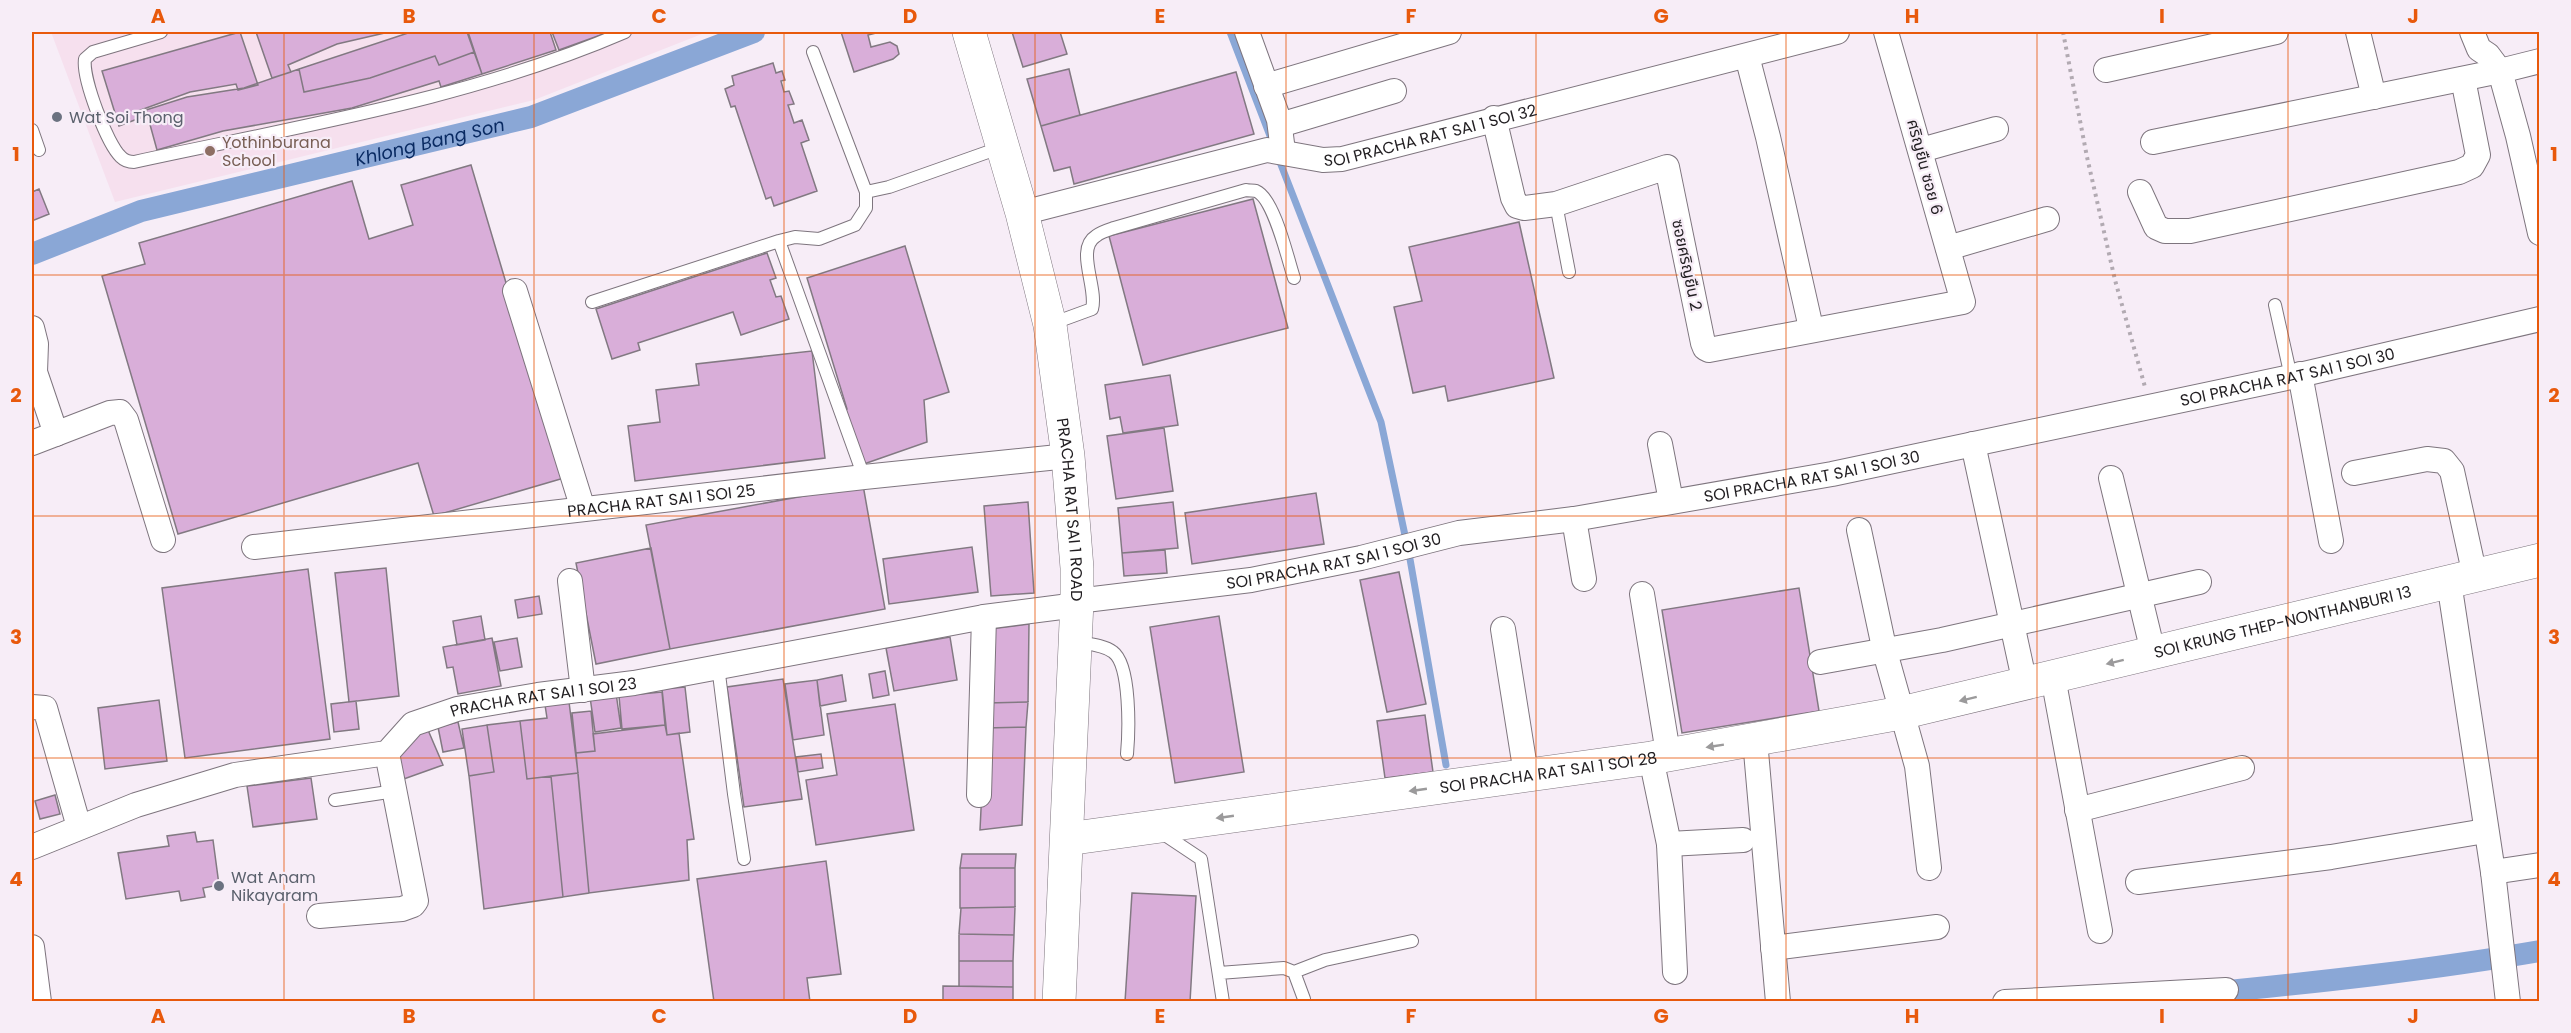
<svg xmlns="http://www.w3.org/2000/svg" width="2571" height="1033" font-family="Poppins,'Noto Sans Thai',sans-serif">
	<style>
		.education { fill: #f6e0ee }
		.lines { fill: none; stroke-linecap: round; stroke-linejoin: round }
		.stream { stroke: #8aa7d6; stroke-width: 7 }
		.canal { stroke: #8aa7d6; stroke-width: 22 }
		.building { fill: #d9aed9; stroke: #827982; stroke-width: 1.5 }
		.lane-casing { stroke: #7e757e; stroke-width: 14 }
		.street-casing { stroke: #7e757e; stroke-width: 26 }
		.secondary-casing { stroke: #7e757e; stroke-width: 34 }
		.path { stroke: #b2aab2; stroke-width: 4; stroke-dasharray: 3 4.5; stroke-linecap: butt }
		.lane { stroke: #fff; stroke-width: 12 }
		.street { stroke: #fff; stroke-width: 24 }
		.secondary { stroke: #fff; stroke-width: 33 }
		.oneway { fill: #9b9a9b }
		.grid { fill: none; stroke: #e8590c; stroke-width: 1.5; stroke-opacity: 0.55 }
		.worship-dot { fill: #6b7280; stroke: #f7edf7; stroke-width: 2 }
		.education-dot { fill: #8d6e63; stroke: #f7edf7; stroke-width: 2 }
		.labels { text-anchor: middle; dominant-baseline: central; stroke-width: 4.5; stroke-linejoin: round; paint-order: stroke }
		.worship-label { font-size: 16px; fill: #5b616d; stroke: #f7edf7; text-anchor: start }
		.street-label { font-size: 16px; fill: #211e21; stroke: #f7edf7 }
		.education-label { font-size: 16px; fill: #785e54; stroke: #f7edf7; text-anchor: start }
		.water-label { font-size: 18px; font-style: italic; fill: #092a62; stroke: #f7edf7 }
		.neatline { fill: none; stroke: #e8590c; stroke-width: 2 }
		.grid-label { font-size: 20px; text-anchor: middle; font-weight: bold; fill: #e8590c }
	</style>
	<rect width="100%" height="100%" fill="#f7edf7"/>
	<path class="education" d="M 51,32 L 707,32 L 534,100 L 115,202 Z"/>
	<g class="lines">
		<path class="stream" d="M 1230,32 L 1272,141
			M 1278,157 L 1381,422 L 1410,559 L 1446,765"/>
		<g class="canal">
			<path id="s1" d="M 32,254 L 141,211 L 531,117 L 754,32"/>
			<path d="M 2208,993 C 2319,982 2430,970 2540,951"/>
		</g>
	</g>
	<path class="building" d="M 240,32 L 258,85 L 238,90 L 236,84 L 190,92 L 138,111 L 140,118 L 119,126 L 102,71 Z
		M 256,32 L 389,32 L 337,44 L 288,65 L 291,72 L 272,78 Z
		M 411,32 L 467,32 L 474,52 L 439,65 L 435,56 L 370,78 L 304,92 L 299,69 Z
		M 468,32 L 550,32 L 556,50 L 482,74 Z
		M 552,32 L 609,32 L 559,50 Z
		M 841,32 L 880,32 L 868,35 L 871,47 L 890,42 L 897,46 L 899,54 L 893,59 L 854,72 Z
		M 1012,32 L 1060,32 L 1067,54 L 1023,67 Z
		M 474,52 L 482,74 L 441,87 L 439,81 L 352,108 L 223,131 L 157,150 L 146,110 L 187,97 L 244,88 L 299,69 L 304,92 L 370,78 L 435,56 L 439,65 Z
		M 773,63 L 776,73 L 782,71 L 785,80 L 781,81 L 784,92 L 789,91 L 794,104 L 788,105 L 794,123 L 802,120 L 809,140 L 801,143 L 817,191 L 774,206 L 771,197 L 766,199 L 735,106 L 731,107 L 725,89 L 734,85 L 732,76 Z
		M 1069,69 L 1080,115 L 1041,126 L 1027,79 Z
		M 1236,72 L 1254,134 L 1074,184 L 1070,167 L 1054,171 L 1041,126 Z
		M 471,165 L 564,478 L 434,516 L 418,463 L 178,534 L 102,276 L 145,264 L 139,243 L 352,181 L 369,239 L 413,225 L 401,185 Z
		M 39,189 L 49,214 L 32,221 L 32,192 Z
		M 1253,199 L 1288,328 L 1143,365 L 1109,236 Z
		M 1519,222 L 1554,378 L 1448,401 L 1445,386 L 1413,393 L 1394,307 L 1422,301 L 1409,247 Z
		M 905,246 L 949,392 L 924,400 L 927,442 L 861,465 L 842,411 L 847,409 L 807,278 Z
		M 767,253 L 776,278 L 770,280 L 776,297 L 781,296 L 789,319 L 741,335 L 733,312 L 638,343 L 640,350 L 612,359 L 596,309 Z
		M 812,351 L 825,458 L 635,481 L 628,426 L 660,422 L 656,390 L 699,385 L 696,364 Z
		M 1170,375 L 1178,425 L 1123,433 L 1120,417 L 1110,419 L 1105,385 Z
		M 1164,428 L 1173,491 L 1116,499 L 1107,436 Z
		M 863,485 L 885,609 L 670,649 L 646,525 Z
		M 1316,493 L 1324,544 L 1192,564 L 1185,513 Z
		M 1028,502 L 1034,593 L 991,596 L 984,506 Z
		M 1173,502 L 1178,548 L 1122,553 L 1118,508 Z
		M 972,547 L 978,592 L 889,604 L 883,559 Z
		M 651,548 L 670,649 L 596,664 L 576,563 Z
		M 1165,550 L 1167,573 L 1124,576 L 1122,553 Z
		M 386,568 L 399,696 L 349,702 L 335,573 Z
		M 308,569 L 330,739 L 185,758 L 162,588 Z
		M 1399,572 L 1426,704 L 1387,712 L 1360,580 Z
		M 1799,588 L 1819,711 L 1682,733 L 1662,610 Z
		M 539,596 L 542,614 L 518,618 L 515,600 Z
		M 481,616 L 485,640 L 457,645 L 453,621 Z
		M 1219,616 L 1244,772 L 1175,783 L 1150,627 Z
		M 1029,624 L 1028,702 L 987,703 L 990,629 Z
		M 950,637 L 957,680 L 894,691 L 886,648 Z
		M 492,638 L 501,686 L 458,694 L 453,667 L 447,668 L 443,647 Z
		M 517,638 L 522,667 L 500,671 L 494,642 Z
		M 885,671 L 889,695 L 873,698 L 869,674 Z
		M 842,675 L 846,701 L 820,706 L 817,680 Z
		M 783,679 L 802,799 L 744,807 L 727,687 Z
		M 817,680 L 824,735 L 793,740 L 785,684 Z
		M 685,687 L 690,732 L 667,735 L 662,689 Z
		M 662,692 L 665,725 L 622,729 L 619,696 Z
		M 616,693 L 621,728 L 595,732 L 590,697 Z
		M 159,700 L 167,761 L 105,769 L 98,708 Z
		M 356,701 L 359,729 L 334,732 L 331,704 Z
		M 569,702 L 578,773 L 527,779 L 520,721 L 547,718 L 545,705 Z
		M 1028,702 L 1026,727 L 985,728 L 987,703 Z
		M 895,704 L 914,830 L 816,845 L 806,780 L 837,775 L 827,714 Z
		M 591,711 L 595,751 L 576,753 L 572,713 Z
		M 1425,715 L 1433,772 L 1385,778 L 1377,721 Z
		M 520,721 L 527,779 L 551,776 L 563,897 L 484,909 L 469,776 L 494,772 L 487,725 Z
		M 458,722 L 464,748 L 443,752 L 438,727 Z
		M 487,725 L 494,772 L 469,776 L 462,729 Z
		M 665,725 L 667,735 L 679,733 L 694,839 L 687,840 L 689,880 L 589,893 L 576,753 L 595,751 L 593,734 Z
		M 1026,727 L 1022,825 L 980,830 L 985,728 Z
		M 428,730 L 443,765 L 401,780 L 395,752 L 415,733 Z
		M 821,754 L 823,768 L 798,772 L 796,757 Z
		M 578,773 L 589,893 L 563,897 L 551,776 Z
		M 311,778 L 317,819 L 253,827 L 247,786 Z
		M 55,795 L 60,814 L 40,819 L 35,801 Z
		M 195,832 L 197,842 L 213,840 L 219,885 L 203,888 L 205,897 L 181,901 L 179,891 L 126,899 L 118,853 L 169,846 L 167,836 Z
		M 962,854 L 1016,854 L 1015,868 L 960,868 Z
		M 826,861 L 841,974 L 807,978 L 810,1002 L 714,1002 L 697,879 Z
		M 960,868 L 1015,868 L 1015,907 L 960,908 Z
		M 1132,893 L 1196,896 L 1190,1002 L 1125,1002 Z
		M 1015,907 L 1014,935 L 959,934 L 961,908 Z
		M 959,934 L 1014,935 L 1013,961 L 959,961 Z
		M 959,961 L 1013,961 L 1013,987 L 959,986 Z
		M 943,986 L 1013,987 L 1013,1002 L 943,1002 Z"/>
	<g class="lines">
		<defs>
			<path id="lane" d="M 161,32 L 93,52 L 85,59 C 82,78 107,144 121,157 C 125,161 129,162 134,162 C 299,126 470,99 625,32
				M 813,52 L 866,192 L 889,187 L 1002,147
				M 32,130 L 39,150
				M 1556,204 L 1569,272
				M 779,241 L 864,477
				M 592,302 L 779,241 L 795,237 L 819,239 L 855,225 L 866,208 L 866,192
				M 2275,305 L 2291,377
				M 1051,324 L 1092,309 C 1098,288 1075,249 1096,236 C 1101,232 1108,230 1114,228 L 1246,190 C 1249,191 1253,190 1256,191 C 1274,198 1288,260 1294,278
				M 1077,642 C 1088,644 1104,645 1113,652 C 1131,665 1129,732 1127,754
				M 718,666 L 734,794 L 744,859
				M 335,800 L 395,791
				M 1162,833 L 1201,859 L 1223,1002
				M 1294,972 L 1325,960 L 1412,941
				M 1219,973 L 1284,968 L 1294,972 L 1304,999"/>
			<g id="street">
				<path d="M 1247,32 L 1279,120 L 1283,151"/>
				<path d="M 2358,32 L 2374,97"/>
				<path d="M 2472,32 L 2479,49 L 2488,55 L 2500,71 L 2518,136 L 2540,233"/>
				<path d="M 1747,56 L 1768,137 L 1809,319"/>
				<path d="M 2106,70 L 2276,32"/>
				<path d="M 1266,86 L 1449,32"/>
				<path d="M 1494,118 L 1513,198 L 1517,206 L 1524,208 L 1556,204 L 1667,167 L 1703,343 L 1705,348 L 1709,350 L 1963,302 L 1886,32"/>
				<path d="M 1280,125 L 1394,91"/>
				<path d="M 2153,142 L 2500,71 L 2540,61"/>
				<path d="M 1921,150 L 1996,129"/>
				<path d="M 2140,192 L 2156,227 L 2165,231 L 2190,231 L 2459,172 L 2472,166 L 2478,155 L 2463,79"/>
				<path id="s2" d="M 1022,213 L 1267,150 L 1323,160 L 1342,159 L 1837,32"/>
				<path d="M 1948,248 L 2047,219"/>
				<path d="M 515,291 L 583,509"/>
				<path d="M 32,328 L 36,344 L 35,372 L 56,434"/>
				<path d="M 2300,374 L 2331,541"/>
				<path d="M 32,443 L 110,413 L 120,412 L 126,420 L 163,540"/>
				<path d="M 1660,444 L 1671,501"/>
				<path d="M 1973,444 L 2025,684"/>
				<path d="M 2354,473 L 2427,459 L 2444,461 L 2452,471 L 2475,576"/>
				<path d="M 2111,478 L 2153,652"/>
				<path d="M 1574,519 L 1584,579"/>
				<path d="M 1859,530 L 1885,652 L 1917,766 L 1929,868"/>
				<path id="s3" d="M 254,547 L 864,477 L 1068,456"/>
				<path d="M 570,581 L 583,690"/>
				<path d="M 2449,582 L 2493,872 L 2508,1002"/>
				<path d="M 1642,594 L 1668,753"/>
				<path id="s4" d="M 1077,601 L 1251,580 L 1361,558 L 1459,533 L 1574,519 L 1832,474 L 2291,377 L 2540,319"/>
				<path d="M 1503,629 L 1526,774"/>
				<path d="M 1820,662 L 1942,640 L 2199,582"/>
				<path d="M 2053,677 L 2100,931"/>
				<path d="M 32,707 L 45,708 L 79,827"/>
				<path d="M 1755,740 L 1778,1002"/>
				<path d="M 1651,758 L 1669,844 L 1743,840"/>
				<path d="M 979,795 L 984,617"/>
				<path d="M 2077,810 L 2242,768"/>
				<path d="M 1669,844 L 1675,972"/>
				<path id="s5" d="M 32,847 L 136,805 L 235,775 L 387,753 L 413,724 L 457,709 L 538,695 L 634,683 L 984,617 L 1077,605"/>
				<path d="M 2493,872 L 2540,865"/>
				<path d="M 2138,882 L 2331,857 L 2485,831"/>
				<path d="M 319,916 L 402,909 L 413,905 L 416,901 L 387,753"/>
				<path d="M 32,947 L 39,1002"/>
				<path d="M 1773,948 L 1937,927"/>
				<path d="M 2005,1002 L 2226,990"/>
			</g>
			<g id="secondary">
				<path id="s6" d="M 969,32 L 1022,213 L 1050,325 L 1068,456 L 1077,568 L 1077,601 L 1059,1002"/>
				<path id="s7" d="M 1067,839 L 1651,758 L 1901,713 L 2540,560"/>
			</g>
		</defs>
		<use href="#lane" class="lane-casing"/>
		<use href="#street" class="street-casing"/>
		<use href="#secondary" class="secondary-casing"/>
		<path class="path" d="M 2063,32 L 2087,157 L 2115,280 L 2145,387"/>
		<use href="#lane" class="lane"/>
		<use href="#street" class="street"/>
		<use href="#secondary" class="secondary"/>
	</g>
	<defs><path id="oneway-solid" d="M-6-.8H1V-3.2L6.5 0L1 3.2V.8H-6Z" transform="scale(1.5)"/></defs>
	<g class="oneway">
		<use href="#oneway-solid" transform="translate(2115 662) rotate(166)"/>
		<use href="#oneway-solid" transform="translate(1968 699) rotate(166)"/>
		<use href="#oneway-solid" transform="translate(1715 746) rotate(171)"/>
		<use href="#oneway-solid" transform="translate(1418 790) rotate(172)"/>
		<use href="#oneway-solid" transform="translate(1225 817) rotate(172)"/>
	</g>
	<path class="grid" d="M 284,32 L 284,1002M 534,32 L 534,1002M 784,32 L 784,1002M 1035,32 L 1035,1002M 1286,32 L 1286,1002M 1536,32 L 1536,1002M 1786,32 L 1786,1002M 2037,32 L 2037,1002M 2288,32 L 2288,1002M 32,275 L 2540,275M 32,516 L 2540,516M 32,758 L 2540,758"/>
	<g class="worship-dot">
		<circle cx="57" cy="117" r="6"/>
		<circle cx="219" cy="886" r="6"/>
	</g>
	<circle class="education-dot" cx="210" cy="151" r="6"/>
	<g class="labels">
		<g class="worship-label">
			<text x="69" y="117">Wat Soi Thong</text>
			<text x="231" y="877">Wat Anam<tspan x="231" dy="18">Nikayaram</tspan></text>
		</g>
		<g class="street-label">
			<text stroke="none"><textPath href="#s2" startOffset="420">SOI PRACHA RAT SAI 1 SOI 32</textPath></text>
			<text transform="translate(1925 167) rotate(75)">ศริญยืน ซอย 6</text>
			<text transform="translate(1687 265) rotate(78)">ซอยศริญยืน 2</text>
			<text stroke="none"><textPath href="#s4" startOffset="1232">SOI PRACHA RAT SAI 1 SOI 30</textPath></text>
			<text stroke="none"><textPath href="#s4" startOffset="746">SOI PRACHA RAT SAI 1 SOI 30</textPath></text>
			<text stroke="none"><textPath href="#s3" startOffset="410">PRACHA RAT SAI 1 SOI 25</textPath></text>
			<text stroke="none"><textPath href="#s6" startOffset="490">PRACHA RAT SAI 1 ROAD</textPath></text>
			<text stroke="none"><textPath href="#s4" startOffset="260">SOI PRACHA RAT SAI 1 SOI 30</textPath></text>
			<text stroke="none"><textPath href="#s7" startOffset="1236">SOI KRUNG THEP-NONTHANBURI 13</textPath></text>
			<text stroke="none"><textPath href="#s5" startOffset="542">PRACHA RAT SAI 1 SOI 23</textPath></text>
			<text stroke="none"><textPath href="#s7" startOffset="486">SOI PRACHA RAT SAI 1 SOI 28</textPath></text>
		</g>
		<g class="education-label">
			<text x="222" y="142">Yothinburana<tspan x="222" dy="18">School</tspan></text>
		</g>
		<g class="water-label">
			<text stroke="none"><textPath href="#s1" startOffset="414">Khlong Bang Son</textPath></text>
		</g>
	</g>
	<rect width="2571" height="1033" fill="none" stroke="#f7edf7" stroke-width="66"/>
	<rect x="33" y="33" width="2505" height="967" class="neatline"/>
	<g class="grid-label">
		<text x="158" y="23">A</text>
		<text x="409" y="23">B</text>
		<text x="659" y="23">C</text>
		<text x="910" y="23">D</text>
		<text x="1160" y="23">E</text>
		<text x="1411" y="23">F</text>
		<text x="1661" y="23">G</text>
		<text x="1912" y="23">H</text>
		<text x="2162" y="23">I</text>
		<text x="2413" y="23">J</text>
		<text x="16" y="161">1</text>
		<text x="2554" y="161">1</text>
		<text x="16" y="402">2</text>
		<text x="2554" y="402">2</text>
		<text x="16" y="644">3</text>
		<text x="2554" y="644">3</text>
		<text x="16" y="886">4</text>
		<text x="2554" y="886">4</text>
		<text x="158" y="1023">A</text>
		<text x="409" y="1023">B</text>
		<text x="659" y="1023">C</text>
		<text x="910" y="1023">D</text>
		<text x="1160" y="1023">E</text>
		<text x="1411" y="1023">F</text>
		<text x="1661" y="1023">G</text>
		<text x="1912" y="1023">H</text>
		<text x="2162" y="1023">I</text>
		<text x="2413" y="1023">J</text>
	</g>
</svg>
